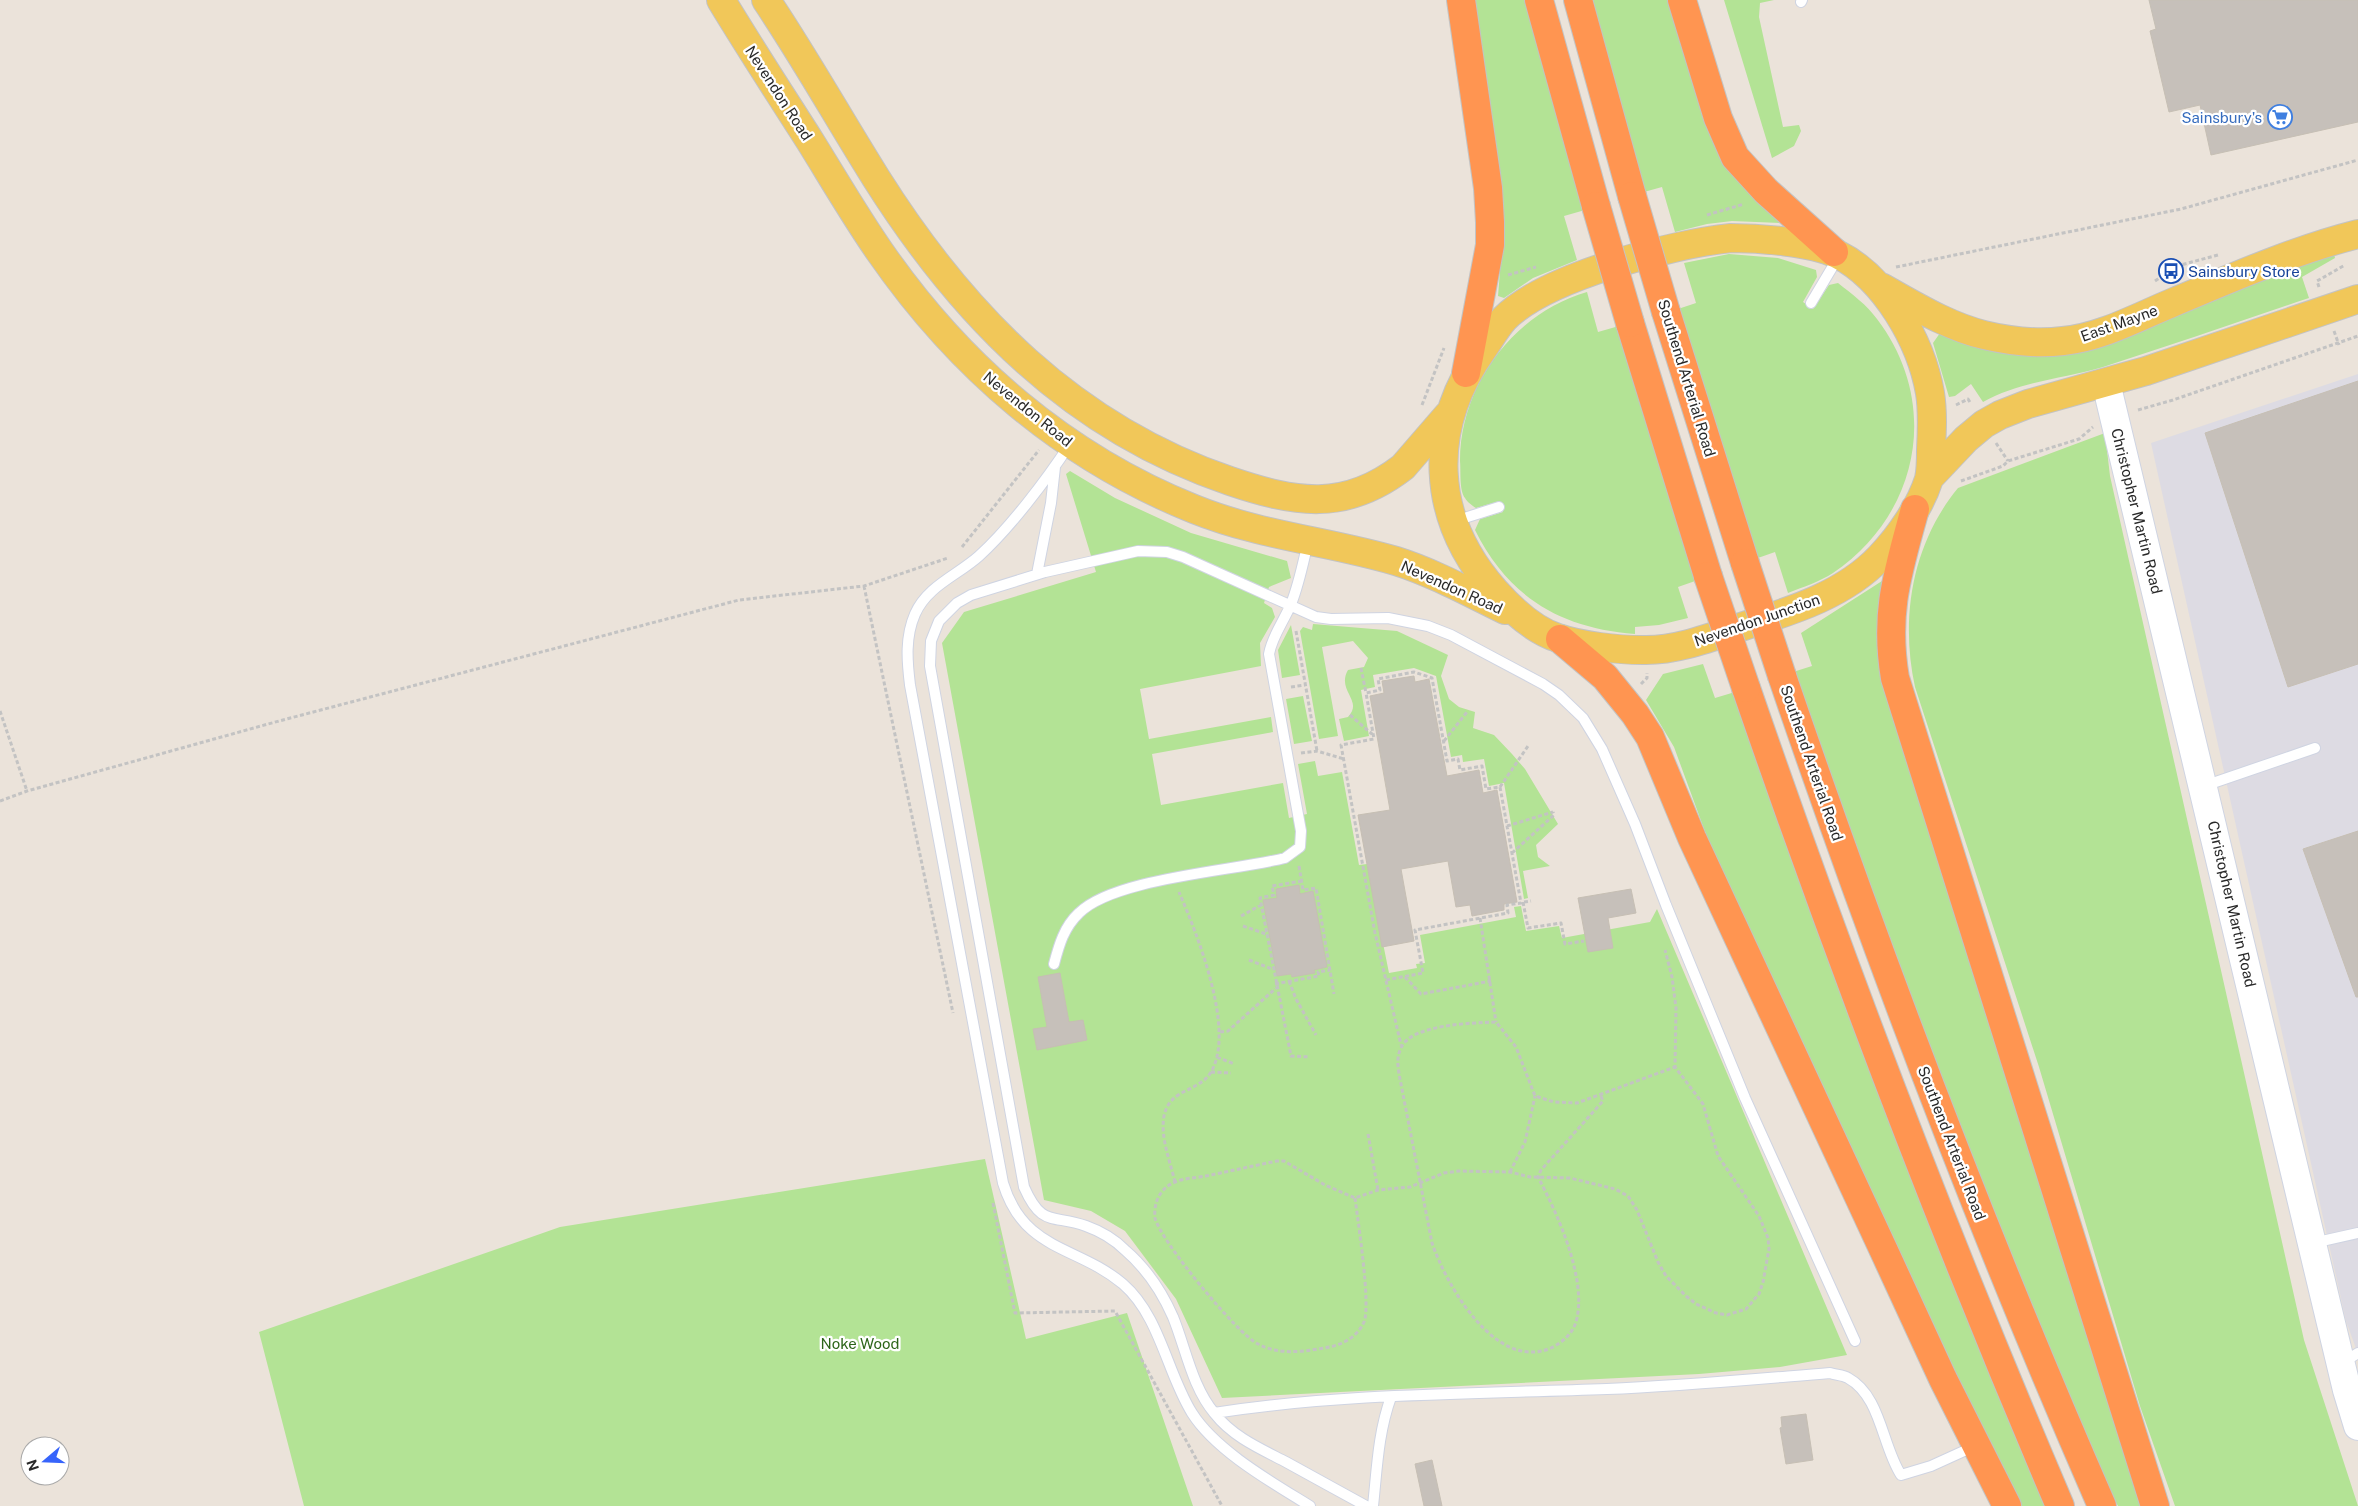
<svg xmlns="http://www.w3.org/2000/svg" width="2358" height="1506" font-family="'Public Sans',sans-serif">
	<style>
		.industrial { fill: #dddbe3 }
		.green { fill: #b3e395 }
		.building { fill: #c6c0ba; stroke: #c6bfb4 }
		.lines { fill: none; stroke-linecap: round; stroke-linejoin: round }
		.lane-casing { stroke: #cfd4e2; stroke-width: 12 }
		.secondary-casing { stroke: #cfd4e2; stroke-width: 30 }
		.primary-casing { stroke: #c3c3c3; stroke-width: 30 }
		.highway-casing { stroke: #c3c3c3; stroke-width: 30 }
		.path { stroke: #c3c3c3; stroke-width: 3; stroke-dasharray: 4 2.5; stroke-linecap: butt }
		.lane { stroke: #fff; stroke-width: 10 }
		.secondary { stroke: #fff; stroke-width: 28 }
		.primary { stroke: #f1c759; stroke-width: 28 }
		.highway { stroke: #ff9551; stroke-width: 28 }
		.highway-bridge-casing { stroke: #c3c3c3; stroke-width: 30; stroke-linecap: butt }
		.highway-bridge { stroke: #ff9551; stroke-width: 28 }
		.labels { text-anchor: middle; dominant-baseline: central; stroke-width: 4.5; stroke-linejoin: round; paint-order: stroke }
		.street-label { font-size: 15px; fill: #292929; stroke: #fff }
		.shop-label { font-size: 15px; fill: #366cbe; stroke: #fff; text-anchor: end }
		.transit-label { font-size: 15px; fill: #164399; stroke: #fff; text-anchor: start }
		.park-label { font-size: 15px; fill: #2c6519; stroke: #fff }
	</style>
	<rect width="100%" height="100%" fill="#ebe3da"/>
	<path class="industrial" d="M 2358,374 L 2358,1354 L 2346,1321 L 2151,443 Z"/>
	<path class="green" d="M 1469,0 L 1527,0 L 1585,210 L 1564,216 L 1577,260 L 1533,278 L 1504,298 L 1498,296 L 1502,246 Z
		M 1590,0 L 1671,0 L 1782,223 L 1732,221 L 1707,224 L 1675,232 L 1662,187 L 1644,192 Z
		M 1724,0 L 1774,0 L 1760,3 L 1759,17 L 1783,127 L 1799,125 L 1801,131 L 1794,146 L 1772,158 Z
		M 1729,254 L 1778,258 L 1816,270 L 1817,277 L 1803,302 L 1813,309 L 1829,285 L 1838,283 C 1852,294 1867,305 1877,319 C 1941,403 1920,514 1833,573 C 1819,582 1803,587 1788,593 L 1775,552 L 1755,559 L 1678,309 L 1696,303 L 1684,263 Z
		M 2334,254 L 2335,258 L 2302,277 L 2309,298 C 2240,321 2172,345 2103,367 C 2062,379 2021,381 1983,402 L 1971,384 L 1955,396 L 1949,397 L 1933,343 L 1940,333 L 2000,350 L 2277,274 Z
		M 1587,292 L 1598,332 L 1619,326 L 1698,580 L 1678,587 L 1688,618 L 1659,625 L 1635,627 L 1635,634 C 1561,628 1509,598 1475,530 L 1480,519 L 1503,512 L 1500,501 L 1476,508 C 1473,506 1467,502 1465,498 C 1459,490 1461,471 1460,461 C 1460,385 1514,313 1587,292 Z
		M 2105,433 L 2110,476 L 2304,1340 L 2358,1506 L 2175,1506 L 2140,1406 L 2039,1067 L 1915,687 C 1900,618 1912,544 1958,488 Z
		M 1070,471 L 1115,498 L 1191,533 L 1287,561 L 1291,578 L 1269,587 L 1264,603 L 1272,608 L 1275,617 L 1260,643 L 1261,666 L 1140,689 L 1149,739 L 1271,717 L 1273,732 L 1152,754 L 1161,805 L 1283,783 L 1289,818 L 1307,814 L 1298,764 L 1315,761 L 1318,776 L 1342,772 L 1359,865 L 1367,864 L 1389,973 L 1417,968 L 1416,964 L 1425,963 L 1420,935 L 1516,917 L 1514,907 L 1521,906 L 1526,931 L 1559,926 L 1562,938 L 1650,922 L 1657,909 L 1847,1355 L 1780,1367 L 1699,1374 L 1222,1398 L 1176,1299 L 1125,1231 L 1091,1211 L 1044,1200 L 942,643 L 964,612 L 1096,572 L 1066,474 Z
		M 1882,581 L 1883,584 L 1879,608 L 2143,1506 L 2118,1506 L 2102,1477 L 2048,1349 L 1920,1024 L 1793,672 L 1812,666 L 1801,633 Z
		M 1313,624 L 1397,631 L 1448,655 L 1441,676 L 1449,699 L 1459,707 L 1475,712 L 1473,728 L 1494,735 L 1512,754 L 1525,769 L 1558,824 L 1536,845 L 1538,857 L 1550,866 L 1523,871 L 1528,898 L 1524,899 L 1504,783 L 1489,786 L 1484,759 L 1463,762 L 1462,755 L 1451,757 L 1436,676 L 1414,668 L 1373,675 L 1375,687 L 1361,690 L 1369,736 L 1344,741 L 1339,719 L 1348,717 C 1364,700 1336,691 1348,670 L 1364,667 L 1368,658 L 1353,641 L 1322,647 L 1338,736 L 1319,739 L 1300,631 L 1303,627 L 1312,630 Z
		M 1291,625 L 1300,675 L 1282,678 L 1278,650 Z
		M 1703,664 L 1715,698 L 1735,692 L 2048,1506 L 2019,1506 L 2003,1475 L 1736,904 L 1707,837 L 1674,747 L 1646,700 L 1663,674 Z
		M 1303,696 L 1312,741 L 1294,744 L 1286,699 Z
		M 985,1159 L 1026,1339 L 1127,1313 L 1193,1506 L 304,1506 L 259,1332 L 560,1227 Z"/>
	<path class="building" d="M 2149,0 L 2358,0 L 2358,122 L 2211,155 L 2200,105 L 2169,112 L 2150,31 L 2156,29 Z
		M 2358,381 L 2358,664 L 2288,687 L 2205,433 Z
		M 1414,676 L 1415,682 L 1429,679 L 1447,776 L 1479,770 L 1483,793 L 1497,790 L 1517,902 L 1504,904 L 1504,910 L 1472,916 L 1470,905 L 1456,907 L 1448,861 L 1401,869 L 1414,941 L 1382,947 L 1358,815 L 1390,810 L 1370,696 L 1384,693 L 1382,681 Z
		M 2358,831 L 2358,997 L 2356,997 L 2303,849 Z
		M 1299,885 L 1300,894 L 1313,891 L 1327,967 L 1314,970 L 1315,973 L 1292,977 L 1291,974 L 1277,976 L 1263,900 L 1277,898 L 1276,889 Z
		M 1631,889 L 1636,913 L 1608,918 L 1613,948 L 1588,952 L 1578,898 Z
		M 1060,973 L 1069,1022 L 1083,1020 L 1087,1040 L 1037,1050 L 1033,1029 L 1047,1027 L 1038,977 Z
		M 1806,1414 L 1813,1460 L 1786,1464 L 1780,1428 L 1782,1427 L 1781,1417 Z
		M 1432,1460 L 1442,1506 L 1424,1506 L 1415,1464 Z"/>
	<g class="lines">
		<defs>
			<path id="lane" d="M 1801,2 L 1802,0
				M 1811,303 L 1839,256
				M 1070,444 C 1047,479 1010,528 979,556 C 958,575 927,586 915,614 C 905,637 907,661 910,685 L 1003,1183 C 1024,1252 1077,1245 1123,1284 C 1160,1316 1167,1373 1192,1413 C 1216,1451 1273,1483 1310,1506
				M 1455,521 L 1499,507
				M 1037,574 L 1051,503 L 1055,467
				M 2204,786 L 2315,748
				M 1054,964 C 1059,945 1064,927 1079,913 C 1114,878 1234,871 1285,858 L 1300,847 L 1301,831 L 1269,654 C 1272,636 1284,621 1291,604 C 1299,584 1303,563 1308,542
				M 2313,1243 L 2358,1233
				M 2342,1363 L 2358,1353
				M 1214,1413 C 1343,1393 1476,1394 1607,1389 C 1681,1386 1756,1379 1830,1373 C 1836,1375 1843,1375 1848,1378 C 1881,1396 1882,1446 1901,1475 L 1931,1466 L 1975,1446
				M 1366,1506 C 1339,1491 1313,1477 1286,1462 C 1261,1449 1233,1437 1215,1414 C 1192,1387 1186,1349 1173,1317 C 1162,1292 1146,1268 1125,1250 C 1115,1240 1100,1231 1086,1226 C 1053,1214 1042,1228 1024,1187 L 930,666 L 931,641 L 939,621 L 957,603 L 971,595 L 1045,572 L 1138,551 L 1167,552 L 1183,557 L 1316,617 L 1331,619 L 1388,618 L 1428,626 L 1451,635 L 1543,684 L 1559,695 L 1583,718 L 1602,749 L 1635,824 L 1666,905 L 1745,1098 L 1855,1341
				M 1373,1506 C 1377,1469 1378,1433 1391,1397"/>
			<path id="secondary" d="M 2106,383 L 2347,1390 L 2358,1426"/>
			<path id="primary" d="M 721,0 C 750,48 780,94 810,141 C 833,178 855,216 880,252 C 959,366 1064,457 1194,509 C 1261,536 1328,541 1396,561 C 1434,573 1470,593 1505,610
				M 766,0 C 805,58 839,119 876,178 C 963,316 1073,428 1230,481 C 1295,503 1345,512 1403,467 L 1448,415
				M 1731,238 C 1759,238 1812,242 1837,254 C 1885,278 1921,341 1930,393 C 1933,412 1932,431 1931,450 C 1931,459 1931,470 1929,479 C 1920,507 1900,536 1880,557 C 1845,594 1794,610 1747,625 C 1714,636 1678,651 1643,650 C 1618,650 1581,646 1558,638 C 1533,630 1512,610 1495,591 C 1430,518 1427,428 1483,349 C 1490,339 1496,328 1504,319 C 1545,277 1672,244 1731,238 Z
				M 1881,287 C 1914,305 1947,326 1984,335 C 2009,341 2038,344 2063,341 C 2102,337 2138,317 2174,302 C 2234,277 2295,250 2358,234
				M 1930,477 L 1966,439 L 1984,424 L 2000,415 L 2028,404 L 2146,371 L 2358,299"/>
			<path id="highway" d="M 1461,0 L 1488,188 L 1490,222 L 1490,245 L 1466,373
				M 1539,0 L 1596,206
				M 1578,0 L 1632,196
				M 1682,0 L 1718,118 L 1735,157 L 1766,191 L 1834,252
				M 1666,312 L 1745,563
				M 1630,323 L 1708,576
				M 1915,509 C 1898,572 1884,612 1895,678 L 2155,1506
				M 1560,639 L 1605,677 L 1635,714 L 1650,737 L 1692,838 L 1884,1251 L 1943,1379 L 2007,1506
				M 1782,676 C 1878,957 1983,1234 2102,1506
				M 1746,688 C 1841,964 1945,1237 2060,1506"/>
		</defs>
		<use href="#lane" class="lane-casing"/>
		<use href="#secondary" class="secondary-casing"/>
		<use href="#primary" class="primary-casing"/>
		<use href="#highway" class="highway-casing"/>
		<path class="path" d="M 1707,215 L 1744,204
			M 1896,267 L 2181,209 L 2358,160
			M 1508,275 L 1536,267
			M 2155,281 L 2177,266 L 2218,255
			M 2319,287 L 2317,281 L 2345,265
			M 2334,331 L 2339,345
			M 1422,405 L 1444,348
			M 1956,405 L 1968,399 L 1971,404
			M 2138,410 L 2173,400 L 2358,336
			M 1996,443 L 2008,461
			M 1961,481 L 2003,466 L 2008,461 L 2079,439 L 2093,427
			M 962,547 L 1039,450
			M 864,586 L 953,1013
			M 1296,631 L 1317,751
			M 1361,668 L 1366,693
			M 1641,684 L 1647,678 L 1647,673
			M 1291,687 L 1305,685
			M 0,711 L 27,791
			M 1350,715 L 1372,734
			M 1444,741 L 1467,712
			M 1301,753 L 1317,751 L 1344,759
			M 1500,787 L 1528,746
			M 0,801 L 27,791 L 279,721 L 739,600 L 864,586 L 948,558
			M 1507,826 L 1553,812
			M 1512,853 L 1554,815 L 1553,812
			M 1299,866 L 1303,890 L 1316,888 L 1334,994
			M 1302,881 L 1272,886 L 1274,895 L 1260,898 L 1291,1056 L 1310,1057
			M 1523,902 L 1528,928 L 1561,923 L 1565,944 L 1584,941
			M 1524,902 L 1531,901
			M 1241,916 L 1261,905
			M 1480,918 L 1496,1022
			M 1243,926 L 1266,934
			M 1249,960 L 1272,969
			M 1405,977 L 1421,994 L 1491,981
			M 1386,980 L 1423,973 L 1415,930 L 1508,913 L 1507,905 L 1521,903 L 1500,787 L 1486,789 L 1482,766 L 1460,770 L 1458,759 L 1447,761 L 1432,678 L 1414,672 L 1378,679 L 1380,690 L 1366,693 L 1374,739 L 1341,745 L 1375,933 L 1401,1045
			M 1289,981 L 1296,999 L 1316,1035
			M 1275,984 L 1319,976 L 1318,972 L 1330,970
			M 1220,1032 L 1228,1031 L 1276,988
			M 1217,1057 L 1234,1064
			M 1211,1072 L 1231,1073
			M 1601,1096 L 1603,1101 L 1541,1170 L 1538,1177 C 1557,1213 1586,1276 1577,1318 C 1574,1333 1563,1342 1551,1348 C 1495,1372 1446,1284 1432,1243 L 1400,1079 C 1398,1068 1396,1058 1401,1048 C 1411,1024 1473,1023 1496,1022 L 1516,1047 L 1535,1096 L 1554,1102 L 1577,1103 L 1675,1067
			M 1368,1134 L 1378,1190
			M 1510,1172 L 1525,1142 L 1535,1096
			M 1175,1182 C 1169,1156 1149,1111 1180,1094 C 1191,1087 1204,1084 1211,1072 C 1236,1030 1197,934 1179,892
			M 1355,1198 C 1358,1222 1371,1305 1364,1322 C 1357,1338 1340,1346 1324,1348 C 1301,1352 1279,1355 1258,1344 C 1237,1334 1160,1240 1155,1218 C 1154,1210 1156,1199 1161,1193 C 1164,1189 1168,1185 1173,1183 C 1182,1178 1196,1178 1206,1176 C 1230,1171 1253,1166 1277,1161 L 1284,1161 L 1325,1185 L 1355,1198 L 1378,1190 L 1410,1187 L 1444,1173 L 1459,1171 L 1510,1172 L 1530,1177 L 1570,1178 L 1615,1189 L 1628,1196 L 1637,1210 L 1658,1262 L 1666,1276 L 1686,1296 L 1696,1304 L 1716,1313 L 1727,1315 L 1746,1309 L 1759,1294 L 1763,1282 L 1769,1249 L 1768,1238 L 1759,1216 L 1718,1156 L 1703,1104 L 1675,1067 L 1676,1008 L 1672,977 L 1665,950
			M 993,1203 L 1015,1313 L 1115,1311 L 1222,1506"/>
		<use href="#lane" class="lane"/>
		<use href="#secondary" class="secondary"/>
		<use href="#primary" class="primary"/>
		<use href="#highway" class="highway"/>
		<defs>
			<path id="highway-bridge" d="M 1632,196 L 1666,312
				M 1596,206 L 1630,323
				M 1745,563 L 1782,676
				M 1708,576 L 1746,688"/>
		</defs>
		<use href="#highway-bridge" class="highway-bridge-casing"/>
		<use href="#highway-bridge" class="highway-bridge"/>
	</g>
	<defs>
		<symbol id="supermarket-ring" viewBox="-11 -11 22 22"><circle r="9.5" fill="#fff" stroke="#3f7fe0" stroke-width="1.5"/><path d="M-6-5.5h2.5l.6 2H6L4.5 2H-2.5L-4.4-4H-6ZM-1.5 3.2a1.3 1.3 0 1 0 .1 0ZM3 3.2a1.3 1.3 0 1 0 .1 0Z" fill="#3f7fe0"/></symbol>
		<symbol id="bus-ring" viewBox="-11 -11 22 22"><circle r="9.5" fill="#fff" stroke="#1a4fb4" stroke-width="1.5"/><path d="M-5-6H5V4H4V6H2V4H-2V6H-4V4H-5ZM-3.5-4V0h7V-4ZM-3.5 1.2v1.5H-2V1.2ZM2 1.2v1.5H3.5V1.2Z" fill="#1a4fb4"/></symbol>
	</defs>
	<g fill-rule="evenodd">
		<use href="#supermarket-ring" x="2266" y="103" width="28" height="28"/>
		<use href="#bus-ring" x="2157" y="257" width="28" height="28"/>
	</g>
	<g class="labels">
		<g class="street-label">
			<text transform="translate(779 93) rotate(57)">Nevendon Road</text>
			<text transform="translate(2119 323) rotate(-20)">East Mayne</text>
			<text transform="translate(1687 378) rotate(73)">Southend Arterial Road</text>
			<text transform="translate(1028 409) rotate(39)">Nevendon Road</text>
			<text transform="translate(2137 511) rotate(76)">Christopher Martin Road</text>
			<text transform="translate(1452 587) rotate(24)">Nevendon Road</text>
			<text transform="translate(1757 620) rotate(-19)">Nevendon Junction</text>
			<text transform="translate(1812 763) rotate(71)">Southend Arterial Road</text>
			<text transform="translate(2232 904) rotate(77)">Christopher Martin Road</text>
			<text transform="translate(1952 1143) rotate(69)">Southend Arterial Road</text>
		</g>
		<g class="shop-label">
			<text x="2262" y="117">Sainsbury's</text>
		</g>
		<g class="transit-label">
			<text x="2188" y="271">Sainsbury Store</text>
		</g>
		<g class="park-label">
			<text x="860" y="1343">Noke Wood</text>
		</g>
	</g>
	<g transform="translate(45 1461) rotate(251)"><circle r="24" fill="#ffffff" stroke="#a9a9a9"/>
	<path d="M0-4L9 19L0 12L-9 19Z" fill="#3764fb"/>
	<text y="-8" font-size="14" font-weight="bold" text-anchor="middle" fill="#292929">N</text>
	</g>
</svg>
